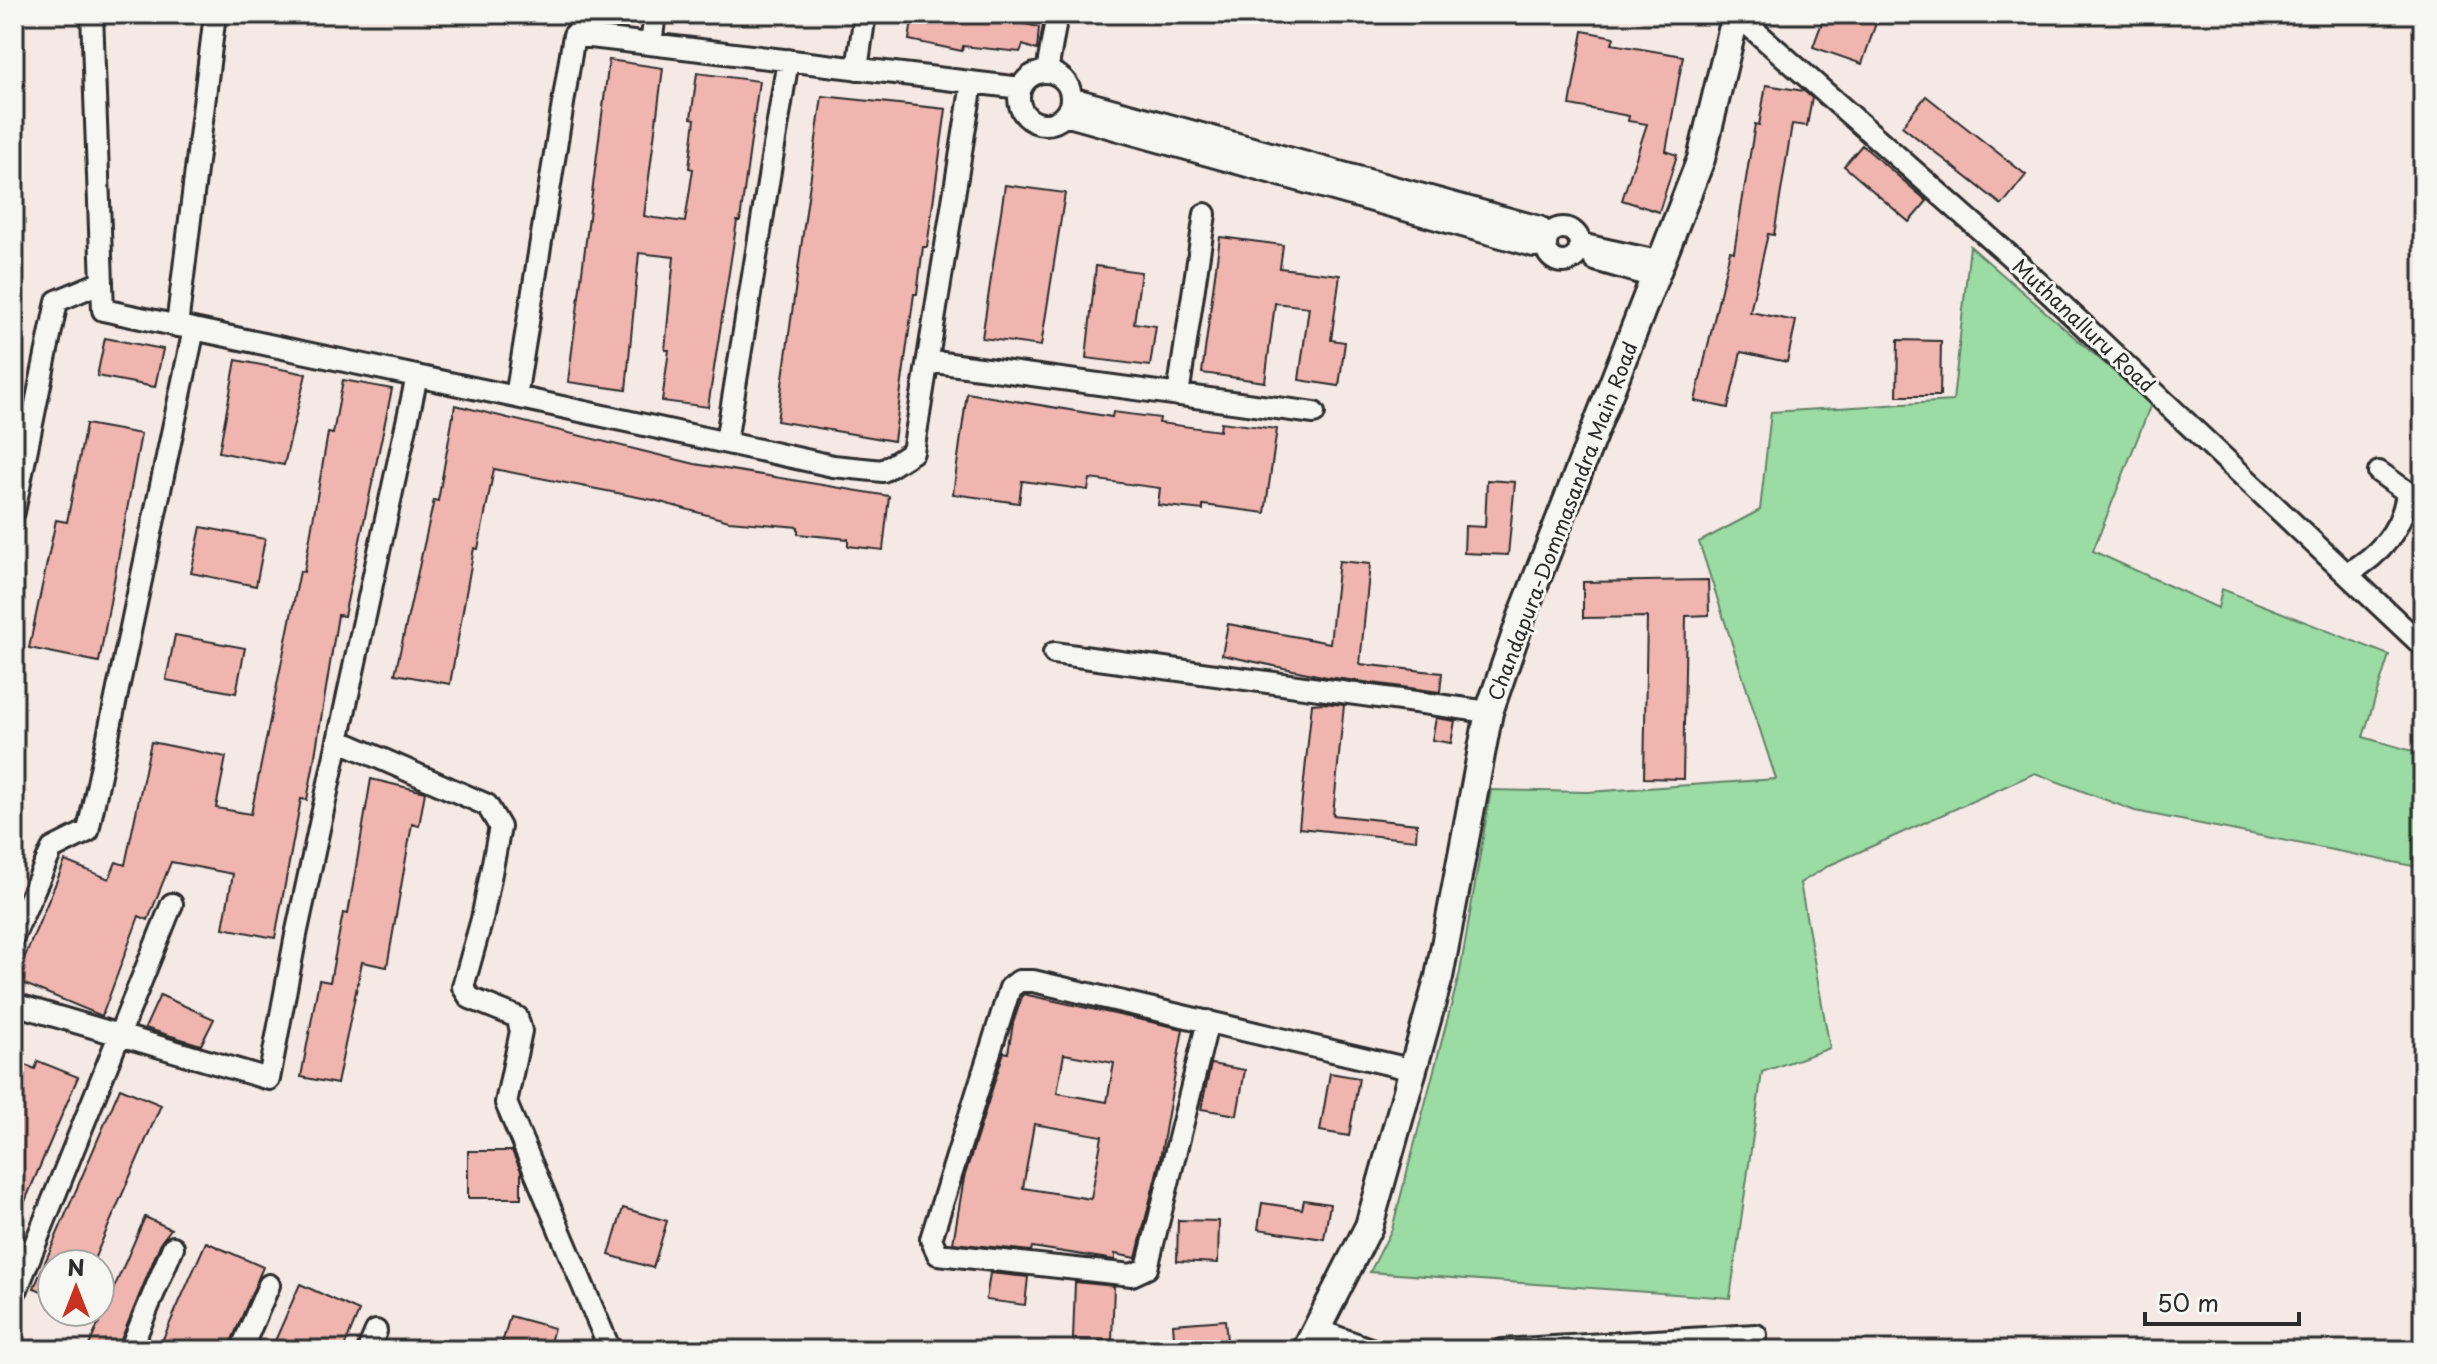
<svg xmlns="http://www.w3.org/2000/svg" width="2437" height="1364" font-family="'Playpen Sans',sans-serif">
	<style>
		.green { fill: #9bdba4; stroke: #638368; stroke-width: 2 }
		.building { fill: #f0b5af; stroke: #2b2b2b; stroke-width: 2; fill-rule: evenodd }
		.lines { fill: none; stroke-linecap: round; stroke-linejoin: round }
		.minor-casing { stroke: #2b2b2b; stroke-width: 26 }
		.major-casing { stroke: #2b2b2b; stroke-width: 32 }
		.minor { stroke: #f6f6f2; stroke-width: 20 }
		.major { stroke: #f6f6f2; stroke-width: 26 }
		.labels { text-anchor: middle; dominant-baseline: central; stroke-width: 6; stroke-linejoin: round; paint-order: stroke }
		.street-label { font-size: 20px; fill: #2b2b2b; stroke: #f6f6f2 }
	</style>
	<rect width="100%" height="100%" fill="#f5e9e5"/>
	<filter id="ink" filterUnits="userSpaceOnUse"><feTurbulence type="fractalNoise" baseFrequency=".0125" numOctaves="2"/><feDisplacementMap in="SourceGraphic" scale="16" xChannelSelector="R" yChannelSelector="G"/><feConvolveMatrix kernelMatrix="1 2 1 2 8 2 1 2 1" color-interpolation-filters="sRGB"/></filter>
	<g filter="url(#ink)">
		<path class="green" d="M 1970,246 L 2151,404 L 2093,551 L 2218,608 L 2222,589 L 2389,655 L 2363,737 L 2423,754 L 2423,868 L 2135,811 L 2035,773 L 1830,865 L 1800,883 L 1830,1048 L 1762,1072 L 1730,1298 L 1370,1272 L 1392,1229 L 1460,972 L 1491,790 L 1588,792 L 1776,779 L 1699,542 L 1760,510 L 1771,412 L 1953,401 Z"/>
		<path class="building" d="M 913,14 L 1024,14 L 1025,24 L 1039,27 L 1037,50 L 1023,45 L 1020,52 L 963,46 L 962,51 L 909,40 Z
			M 1825,14 L 1879,14 L 1862,64 L 1813,47 Z
			M 1583,31 L 1614,37 L 1612,44 L 1683,56 L 1666,151 L 1677,155 L 1659,212 L 1622,200 L 1647,124 L 1628,121 L 1629,116 L 1570,105 Z
			M 609,60 L 663,68 L 644,216 L 654,218 L 685,222 L 693,169 L 689,168 L 695,119 L 691,118 L 697,73 L 759,81 L 740,221 L 737,221 L 708,407 L 662,401 L 669,350 L 665,350 L 674,257 L 639,253 L 626,390 L 568,382 Z
			M 1766,85 L 1804,91 L 1812,98 L 1807,126 L 1792,124 L 1774,235 L 1768,234 L 1750,312 L 1796,321 L 1787,362 L 1741,352 L 1728,408 L 1695,401 L 1730,251 L 1734,252 L 1755,124 L 1759,125 Z
			M 822,96 L 946,109 L 927,247 L 923,247 L 917,294 L 914,294 L 894,441 L 777,421 Z
			M 1926,96 L 2026,175 L 2002,205 L 1902,126 Z
			M 1862,145 L 1927,201 L 1909,222 L 1844,166 Z
			M 1005,185 L 1065,193 L 1041,346 L 982,338 Z
			M 1220,237 L 1283,245 L 1280,268 L 1340,275 L 1331,340 L 1345,342 L 1339,386 L 1299,380 L 1309,307 L 1275,303 L 1265,382 L 1202,373 Z
			M 1096,266 L 1141,272 L 1134,323 L 1156,326 L 1150,366 L 1086,358 Z
			M 105,338 L 163,349 L 155,387 L 97,376 Z
			M 1898,340 L 1941,341 L 1940,396 L 1897,396 Z
			M 236,360 L 306,374 L 284,465 L 219,452 Z
			M 343,380 L 392,389 L 344,616 L 338,615 L 313,768 L 307,800 L 301,799 L 275,938 L 223,928 L 233,874 L 171,862 L 148,920 L 139,916 L 102,1016 L 15,980 L 65,861 L 109,879 L 116,862 L 125,865 L 151,742 L 226,757 L 216,808 L 251,814 L 300,571 L 304,572 L 328,433 L 333,434 Z
			M 967,393 L 1112,417 L 1113,412 L 1160,418 L 1159,423 L 1220,431 L 1221,422 L 1277,429 L 1265,513 L 1203,505 L 1203,510 L 1158,505 L 1160,488 L 1090,479 L 1088,490 L 1022,481 L 1019,503 L 953,494 Z
			M 455,405 L 695,464 L 889,496 L 883,550 L 848,546 L 848,539 L 798,534 L 798,527 L 729,521 L 653,500 L 494,469 L 478,549 L 474,548 L 450,684 L 395,674 L 434,500 L 438,501 Z
			M 86,424 L 141,434 L 99,662 L 29,648 L 56,520 L 67,522 Z
			M 1487,480 L 1515,482 L 1508,555 L 1464,553 L 1465,526 L 1485,527 Z
			M 201,527 L 265,539 L 256,586 L 191,573 Z
			M 1339,561 L 1370,564 L 1360,664 L 1442,673 L 1440,692 L 1327,677 L 1222,655 L 1228,624 L 1330,643 Z
			M 1708,580 L 1709,615 L 1686,616 L 1683,779 L 1644,778 L 1647,617 L 1583,618 L 1583,582 Z
			M 175,635 L 245,648 L 236,693 L 166,680 Z
			M 1324,703 L 1344,705 L 1333,815 L 1417,824 L 1416,840 L 1299,828 L 1312,704 Z
			M 1436,718 L 1455,721 L 1451,743 L 1432,740 Z
			M 371,779 L 425,792 L 419,826 L 412,824 L 387,967 L 362,962 L 337,1084 L 301,1077 L 319,980 L 330,982 L 343,913 L 348,914 Z
			M 1023,994 L 1183,1029 L 1160,1159 L 1136,1258 L 1115,1254 L 1115,1260 L 1032,1247 L 1031,1251 L 953,1243 L 964,1178 L 1004,1052 L 1008,1053 L 1013,1023 ZM 1064,1054 L 1114,1063 L 1107,1102 L 1057,1093 ZM 1034,1124 L 1102,1136 L 1091,1199 L 1023,1188 Z
			M 160,995 L 214,1019 L 201,1045 L 145,1028 Z
			M 14,1060 L 35,1069 L 38,1061 L 78,1077 L 14,1227 Z
			M 1211,1064 L 1245,1070 L 1237,1115 L 1201,1109 Z
			M 1330,1073 L 1359,1078 L 1349,1136 L 1320,1131 Z
			M 120,1088 L 161,1105 L 92,1264 L 52,1264 L 52,1295 L 34,1288 Z
			M 468,1151 L 512,1151 L 521,1171 L 521,1198 L 468,1198 Z
			M 1304,1200 L 1330,1204 L 1324,1239 L 1258,1229 L 1262,1203 L 1302,1209 Z
			M 623,1208 L 667,1221 L 653,1268 L 609,1255 Z
			M 145,1217 L 171,1229 L 161,1242 L 117,1350 L 87,1350 Z
			M 1178,1220 L 1219,1221 L 1218,1263 L 1177,1261 Z
			M 206,1242 L 263,1267 L 228,1350 L 158,1350 Z
			M 990,1273 L 1028,1277 L 1025,1305 L 986,1300 Z
			M 1075,1282 L 1114,1286 L 1112,1340 L 1073,1339 Z
			M 300,1284 L 359,1311 L 343,1350 L 271,1350 Z
			M 510,1316 L 554,1328 L 548,1350 L 500,1350 Z
			M 1225,1320 L 1228,1350 L 1175,1350 L 1173,1324 Z"/>
		<g class="lines">
			<defs>
				<path id="minor" d="M 92,14 L 103,310 L 516,397
					M 1736,14 L 2010,256 L 2423,646
					M 651,44 L 655,14
					M 857,69 L 865,14
					M 1047,72 L 1057,14
					M1019 98a26 26 0 1 1 52 0a26 26 0 1 1-52 0Z
					M 972,83 L 913,452 L 883,471 L 833,466 L 516,397 L 574,35 L 1021,88
					M 1071,98 L 1539,227 L 1548,235
					M 1065,115 L 1534,246 L 1545,245
					M1546 245a17 17 0 1 1 34 0a17 17 0 1 1-34 0Z
					M 1580,244 L 1662,262
					M 1595,260 L 1657,278
					M 177,326 L 215,14
					M 928,361 L 1314,413
					M 1178,395 L 1205,214
					M 726,442 L 788,60
					M 14,512 L 57,301 L 102,282
					M 2348,573 C 2380,555 2403,529 2407,492 L 2379,472
					M 1054,653 L 1489,712
					M 338,740 L 487,805 L 500,827 L 482,919 L 463,987 L 470,998 L 517,1017 L 521,1031 L 506,1103 L 610,1350
					M 14,935 L 52,849 L 88,831 L 194,329
					M 14,1004 L 269,1079 L 296,935 L 417,376
					M 1208,1021 L 1147,1268 L 1132,1275 L 938,1254 L 931,1239 L 1010,988 L 1019,981 L 1033,981 L 1414,1070
					M 17,1289 L 172,904
					M 1317,1330 L 1373,1350
					M 130,1350 L 173,1247
					M 241,1350 L 269,1285
					M 368,1350 L 376,1331
					M 1502,1350 L 1756,1335"/>
				<path id="major" d="M 1306,1350 L 1369,1226 L 1439,977 L 1489,712 L 1522,616 L 1701,159 L 1736,14"/>
			</defs>
			<use href="#minor" class="minor-casing"/>
			<use href="#major" class="major-casing"/>
			<use href="#minor" class="minor"/>
			<use href="#major" class="major"/>
		</g>
	</g>
	<g class="labels">
		<g class="street-label">
			<text transform="translate(2084 325) rotate(43)">Muthanalluru Road</text>
			<text transform="translate(1562 521) rotate(-69)">Chandapura-Dommasandra Main Road</text>
		</g>
	</g>
	<rect width="2437" height="1364" fill="none" stroke="#f6f6f2" stroke-width="48"/>
	<rect x="24" y="24" width="2389" height="1316" fill="none" stroke="#2b2b2b" stroke-width="3" filter="url(#ink)"/>
	<g transform="translate(76 1288)"><circle r="38" fill="#f6f6f2" stroke="#a5a5a2" stroke-width="2"/>
	<path d="M0-6L14 30L0 20L-14 30Z" fill="#c8321e"/>
	<text y="-12" font-size="22" font-weight="bold" text-anchor="middle" fill="#2b2b2b">N</text>
	</g>
	<path d="M2145 1312v12h154v-12" fill="none" stroke="#2b2b2b" stroke-width="4"/>
	<text x="2157" y="1312" font-size="24" fill="#2b2b2b" stroke="#f6f6f2" stroke-width="6" paint-order="stroke">50 m</text>
</svg>
